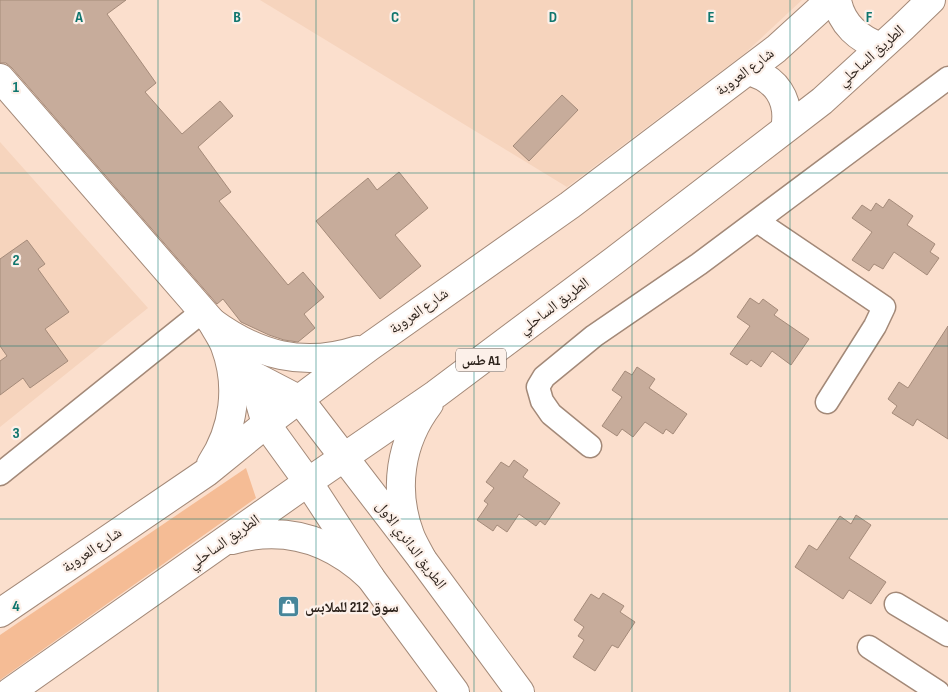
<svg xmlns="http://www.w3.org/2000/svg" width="948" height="692" font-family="'Sofia Sans Condensed','Noto Naskh Arabic',sans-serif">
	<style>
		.built { fill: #f6d4bd }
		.green { fill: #f5bc95 }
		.building { fill: #c7ac9b; stroke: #a58b7a }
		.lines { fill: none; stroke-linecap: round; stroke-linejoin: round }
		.street-casing { stroke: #a38978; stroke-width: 25 }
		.secondary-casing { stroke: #a38978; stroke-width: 30 }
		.primary-casing { stroke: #a38978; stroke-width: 30 }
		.highway-casing { stroke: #a38978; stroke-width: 30 }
		.street { stroke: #fff; stroke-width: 22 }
		.secondary { stroke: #fff; stroke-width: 28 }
		.primary { stroke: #fff; stroke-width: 28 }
		.highway { stroke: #fff; stroke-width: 28 }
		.grid { fill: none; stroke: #0f766e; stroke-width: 1; stroke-opacity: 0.55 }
		.labels { text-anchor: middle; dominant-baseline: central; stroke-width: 4.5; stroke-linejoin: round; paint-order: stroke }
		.shield { fill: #fcf0e9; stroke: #6b605a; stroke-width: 1 }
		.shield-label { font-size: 14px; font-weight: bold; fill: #2d231c }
		.street-label { font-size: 15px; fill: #2d231c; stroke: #fcf0e9 }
		.poi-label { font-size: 15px; font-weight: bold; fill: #2d231c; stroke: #fcf0e9; text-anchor: start }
		.grid-label { font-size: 16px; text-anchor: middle; font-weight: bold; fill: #0f766e; stroke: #fcf0e9; stroke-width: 4.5; stroke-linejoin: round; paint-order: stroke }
	</style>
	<rect width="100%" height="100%" fill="#fbdfcd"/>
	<path class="built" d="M 260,0 L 802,0 L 744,54 L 567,187 Z
		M 0,142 L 148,308 L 0,427 Z"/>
	<path class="green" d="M 246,468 L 256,498 L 0,680 L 0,635 Z"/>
	<path class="building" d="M 0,0 L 126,0 L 107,14 L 156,83 L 145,92 L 182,134 L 220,101 L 233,116 L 198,147 L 231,192 L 219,201 L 288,285 L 303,272 L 324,297 L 304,314 L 315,328 L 298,342 L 284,340 L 269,335 L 241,322 L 223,299 L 217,304 L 12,68 L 6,63 L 0,63 Z
		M 562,95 L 578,110 L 529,161 L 513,146 Z
		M 399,172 L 428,208 L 395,235 L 421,266 L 380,299 L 316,221 L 368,178 L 377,190 Z
		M 889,199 L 913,216 L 907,225 L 935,244 L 930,252 L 939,258 L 927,275 L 894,252 L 883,269 L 874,264 L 869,271 L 852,260 L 872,232 L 852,218 L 862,205 L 871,211 L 876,203 L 883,208 Z
		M 27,240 L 45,264 L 38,269 L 69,312 L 45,329 L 68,361 L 30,388 L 23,378 L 0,395 L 0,361 L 7,356 L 0,346 L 0,259 Z
		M 750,298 L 759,304 L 763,299 L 778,310 L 774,315 L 809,339 L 791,365 L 772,351 L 761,367 L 751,360 L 747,365 L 730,354 L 750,326 L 737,317 Z
		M 948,326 L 948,439 L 917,419 L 913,426 L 892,413 L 897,406 L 888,399 L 899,382 L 908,388 Z
		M 637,367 L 655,379 L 649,388 L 687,414 L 673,434 L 666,429 L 663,434 L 645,422 L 633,437 L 622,429 L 617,436 L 602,426 L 622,397 L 612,390 L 625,371 L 632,375 Z
		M 514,460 L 528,470 L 523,477 L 560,503 L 545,525 L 540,521 L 536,526 L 519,514 L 507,532 L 497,525 L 493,531 L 477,520 L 488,504 L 484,501 L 494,488 L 486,482 L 501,462 L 509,467 Z
		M 856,515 L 871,525 L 849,558 L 886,582 L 871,604 L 849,590 L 843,599 L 795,567 L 809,545 L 817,550 L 840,516 L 851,524 Z
		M 603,593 L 624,606 L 620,612 L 635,622 L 618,648 L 612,645 L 595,671 L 573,657 L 584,640 L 578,636 L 584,627 L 574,620 L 591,594 L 599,599 Z"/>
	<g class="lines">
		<defs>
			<path id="street" d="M 757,221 L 884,307 L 875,326 L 827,402
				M 590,446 L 551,414 L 542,401 L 538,387 L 544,377 L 594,336 L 699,264 L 948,78
				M 0,474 L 203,311
				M 896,604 L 948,635
				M 869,647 L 938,692"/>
			<path id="secondary" d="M 0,78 L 212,322 L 252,375 L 266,424
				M 252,375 L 300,400"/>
			<path id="primary" d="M 300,400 L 422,559 L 520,692
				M 266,424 L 308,482 L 370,577 L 455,692"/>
			<path id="highway" d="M 837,0 C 841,24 859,39 881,47
				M 747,71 C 776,77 791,100 785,129
				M 212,322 C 257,355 303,368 358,350
				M 211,464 C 234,429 240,386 225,346 C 222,338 216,330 212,322
				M 232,540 C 285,525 331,540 370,577
				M 422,559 C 418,551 413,543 410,535 C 393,490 400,442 429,404
				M 0,613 L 207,472 L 266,424 L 369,347 L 570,205 L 776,49 L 830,0
				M 10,692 L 308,482 L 436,394 L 615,260 L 822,101 L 902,28 L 931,0"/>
		</defs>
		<use href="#street" class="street-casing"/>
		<use href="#secondary" class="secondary-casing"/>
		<use href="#primary" class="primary-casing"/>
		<use href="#highway" class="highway-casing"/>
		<use href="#street" class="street"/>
		<use href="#secondary" class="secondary"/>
		<use href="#primary" class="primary"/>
		<use href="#highway" class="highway"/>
	</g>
	<path class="grid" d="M 158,0 L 158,692M 316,0 L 316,692M 474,0 L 474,692M 632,0 L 632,692M 790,0 L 790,692M 0,173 L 948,173M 0,346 L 948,346M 0,519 L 948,519"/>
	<defs>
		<symbol id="shop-square" viewBox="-11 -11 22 22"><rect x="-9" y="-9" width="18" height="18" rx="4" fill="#47869a" stroke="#fcf0e9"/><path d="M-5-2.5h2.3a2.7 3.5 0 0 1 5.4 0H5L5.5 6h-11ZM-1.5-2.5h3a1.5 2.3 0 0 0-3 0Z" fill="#fff"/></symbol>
	</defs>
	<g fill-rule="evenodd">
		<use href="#shop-square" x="276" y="594" width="25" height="25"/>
	</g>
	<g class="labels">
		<rect class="shield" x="456" y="348.5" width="50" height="23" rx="4"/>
		<g class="shield-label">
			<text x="481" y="360">طس A1</text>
		</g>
		<g class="street-label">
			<text transform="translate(871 56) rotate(-42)">الطريق الساحلي</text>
			<text transform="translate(745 72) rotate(-37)">شارع العروبة</text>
			<text transform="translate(554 306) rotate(-37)">الطريق الساحلي</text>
			<text transform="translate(419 311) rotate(-35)">شارع العروبة</text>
			<text transform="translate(224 542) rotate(-35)">الطريق الساحلي</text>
			<text transform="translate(411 545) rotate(53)">الطريق الدائري الاول</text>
			<text transform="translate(92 550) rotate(-34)">شارع العروبة</text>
		</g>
		<g class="poi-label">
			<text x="305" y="607">سوق 212 للملابس</text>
		</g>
	</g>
	<g class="grid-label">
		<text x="79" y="22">A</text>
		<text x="237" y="22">B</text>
		<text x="395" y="22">C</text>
		<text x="553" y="22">D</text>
		<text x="711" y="22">E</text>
		<text x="869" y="22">F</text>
		<text x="16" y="92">1</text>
		<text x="16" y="265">2</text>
		<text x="16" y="438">3</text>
		<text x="16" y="611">4</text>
	</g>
</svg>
